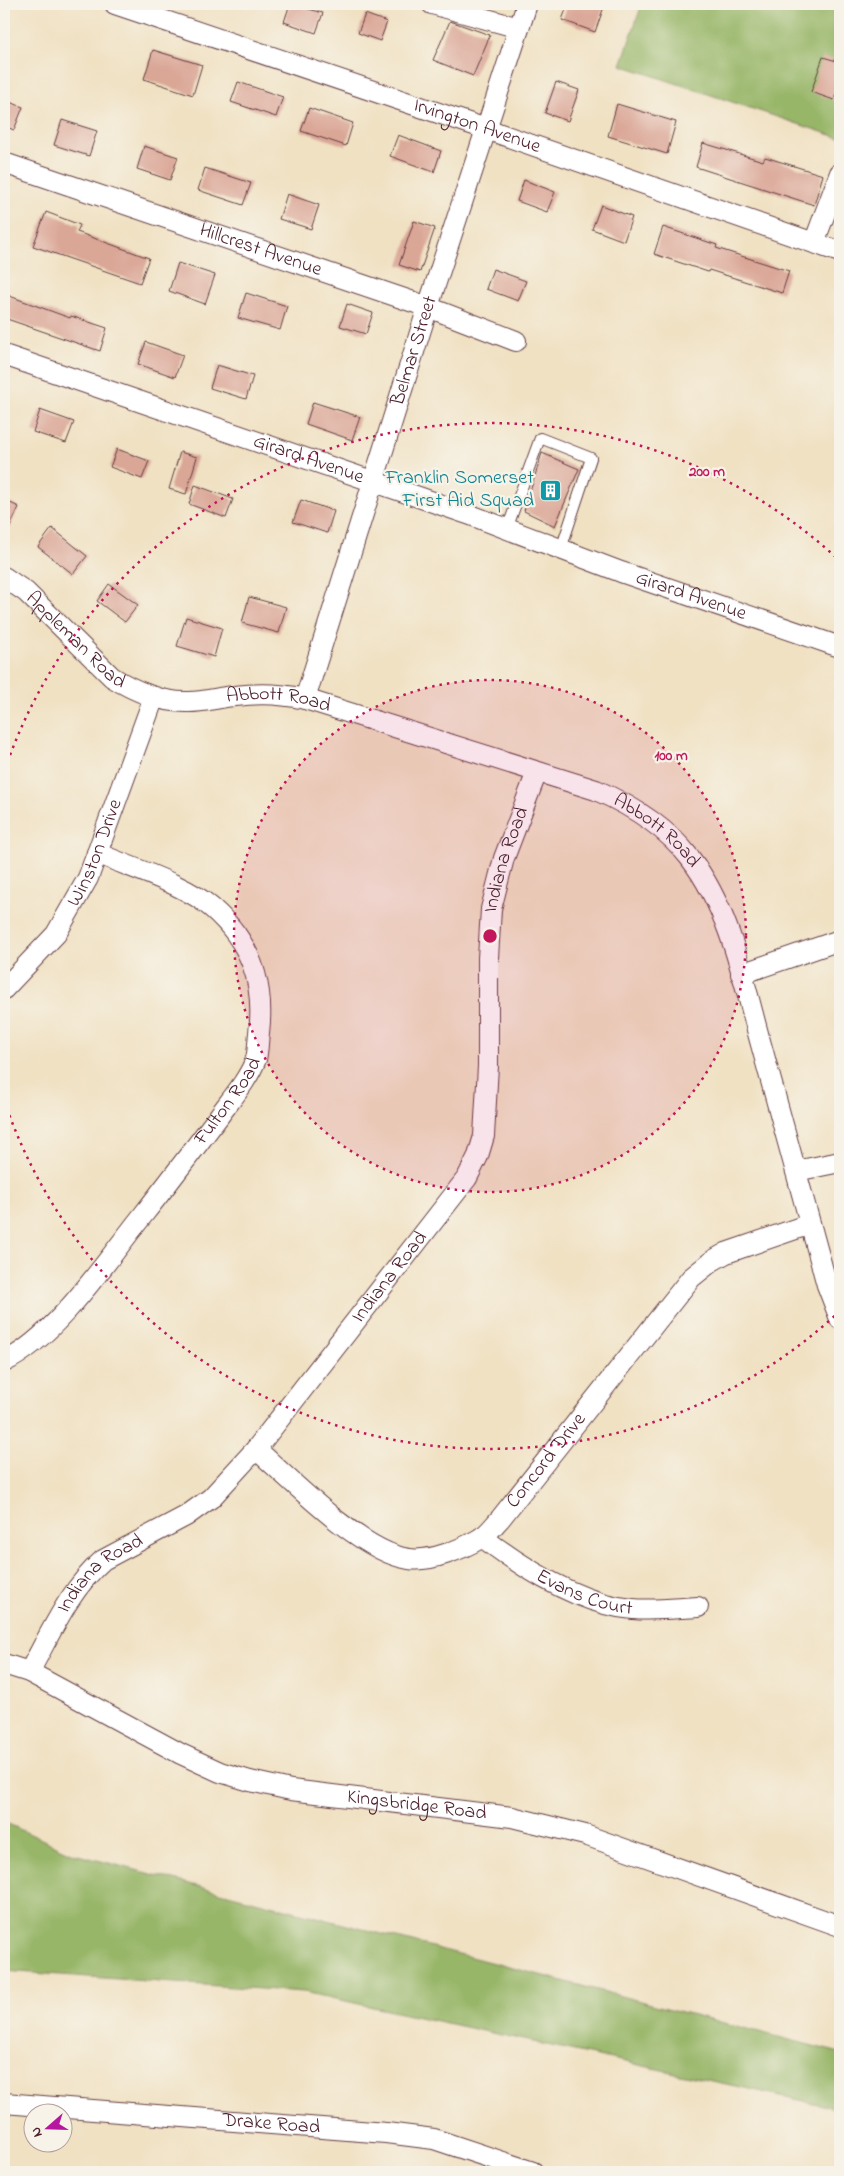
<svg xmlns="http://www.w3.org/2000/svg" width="844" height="2176" font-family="'Indie Flower',sans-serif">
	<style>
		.forest { fill: #97b668; stroke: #706a4a }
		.building { fill: #daa696 }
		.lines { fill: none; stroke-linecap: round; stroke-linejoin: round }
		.service-casing { stroke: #633c42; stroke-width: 12 }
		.minor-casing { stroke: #633c42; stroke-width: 22 }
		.service { stroke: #fff; stroke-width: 10 }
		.minor { stroke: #fff; stroke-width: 20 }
		.ring { fill: none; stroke: #c2185b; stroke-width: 2.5; stroke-dasharray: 2.5 5 }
		.labels { text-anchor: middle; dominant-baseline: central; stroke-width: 4.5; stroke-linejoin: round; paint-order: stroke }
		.street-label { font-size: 20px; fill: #4a1f2b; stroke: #f7f3e8 }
		.culture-label { font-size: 20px; fill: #0d838f; stroke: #f7f3e8; text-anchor: end }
		.centre { fill: #c2185b; stroke: #f7f3e8; stroke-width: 2.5 }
		.ring-label { font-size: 15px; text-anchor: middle; font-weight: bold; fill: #c2185b; stroke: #f7f3e8; stroke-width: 4.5; stroke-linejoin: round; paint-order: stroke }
	</style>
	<rect width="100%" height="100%" fill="#f7f3e8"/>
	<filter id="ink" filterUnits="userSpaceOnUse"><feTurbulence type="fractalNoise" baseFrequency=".02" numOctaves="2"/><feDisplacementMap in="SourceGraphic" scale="10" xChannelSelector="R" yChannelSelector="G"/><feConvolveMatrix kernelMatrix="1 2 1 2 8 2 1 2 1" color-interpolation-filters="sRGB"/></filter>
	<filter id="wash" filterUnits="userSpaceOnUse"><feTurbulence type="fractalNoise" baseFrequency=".0096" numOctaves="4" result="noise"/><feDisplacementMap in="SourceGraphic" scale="20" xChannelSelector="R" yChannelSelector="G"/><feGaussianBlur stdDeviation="1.12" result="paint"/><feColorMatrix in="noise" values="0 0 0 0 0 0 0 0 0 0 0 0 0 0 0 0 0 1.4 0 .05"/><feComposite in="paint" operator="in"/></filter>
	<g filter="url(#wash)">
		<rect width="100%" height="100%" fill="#f0e1c3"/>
		<path class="forest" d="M 642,4 L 840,4 L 840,138 L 621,65 Z
			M 4,1822 L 74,1854 L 840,2053 L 840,2112 L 827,2106 L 304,1992 L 4,1971 Z"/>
		<g id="blocks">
			<path class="building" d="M 290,4 L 323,13 L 316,33 L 284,22 Z
				M 568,4 L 605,4 L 595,32 L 562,20 Z
				M 365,14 L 387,22 L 380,41 L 358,33 Z
				M 450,21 L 490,35 L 473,76 L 433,60 Z
				M 153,50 L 202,65 L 193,95 L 144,79 Z
				M 823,57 L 840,62 L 840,83 L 834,100 L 811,92 Z
				M 238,82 L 283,97 L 276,117 L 231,102 Z
				M 556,82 L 579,90 L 568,121 L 545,113 Z
				M 4,100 L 23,107 L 14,130 L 4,126 Z
				M 617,104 L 676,122 L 667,154 L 608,136 Z
				M 309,108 L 353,123 L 346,146 L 301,131 Z
				M 62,120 L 97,131 L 89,156 L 54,145 Z
				M 398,135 L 441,151 L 434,172 L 390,156 Z
				M 703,143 L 763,161 L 765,157 L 823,175 L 814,205 L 696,167 Z
				M 144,146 L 178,157 L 170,180 L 137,169 Z
				M 205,168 L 251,183 L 243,205 L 198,190 Z
				M 524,180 L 555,192 L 547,212 L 517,201 Z
				M 287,194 L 319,205 L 311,229 L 279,219 Z
				M 601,205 L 632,217 L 624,241 L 592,229 Z
				M 46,212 L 80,225 L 77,232 L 149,258 L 140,283 L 33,246 Z
				M 414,221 L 435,228 L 420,272 L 399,265 Z
				M 663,227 L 717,245 L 716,248 L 789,271 L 782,293 L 709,270 L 708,272 L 654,254 Z
				M 178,263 L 215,275 L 205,304 L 169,291 Z
				M 493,269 L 526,281 L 518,301 L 486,289 Z
				M 246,293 L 287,306 L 280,330 L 238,318 Z
				M 4,294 L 70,318 L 71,316 L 107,328 L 100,351 L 4,318 Z
				M 347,304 L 373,313 L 366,334 L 340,326 Z
				M 146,342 L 183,355 L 175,377 L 138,364 Z
				M 217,365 L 253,376 L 246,399 L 210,388 Z
				M 313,402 L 360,417 L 352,440 L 306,424 Z
				M 40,410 L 74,422 L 66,443 L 33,432 Z
				M 117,449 L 149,461 L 142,479 L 110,467 Z
				M 180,452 L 197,457 L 186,494 L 169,489 Z
				M 542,453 L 579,469 L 555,526 L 524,511 Z
				M 195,485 L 233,499 L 226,518 L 189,504 Z
				M 4,500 L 19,507 L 4,540 Z
				M 301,500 L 334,511 L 327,533 L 293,522 Z
				M 52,528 L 87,556 L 73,574 L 38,547 Z
				M 109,584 L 138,605 L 125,622 L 97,601 Z
				M 249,597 L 286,607 L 279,633 L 242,623 Z
				M 186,617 L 222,628 L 214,657 L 177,646 Z"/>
		</g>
	</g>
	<g filter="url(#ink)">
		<use href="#blocks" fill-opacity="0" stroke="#633c42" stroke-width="1"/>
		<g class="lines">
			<defs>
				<path id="service" d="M 507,529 L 540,438 L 591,458 L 561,549"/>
				<g id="minor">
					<path id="s1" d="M 115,4 L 486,129 L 840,252"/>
					<path d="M 432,4 L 519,28"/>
					<path id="s2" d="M 4,163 L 428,307 L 516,341"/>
					<path d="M 814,243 L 840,173"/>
					<path id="s3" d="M 4,355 L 468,514 L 621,572 L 840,647"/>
					<path id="s4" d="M 4,577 L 26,592 L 112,677 C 134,691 163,703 189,702 C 205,702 220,697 235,696 C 258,693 283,694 305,699 L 596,790 C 630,805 667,828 690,858 C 731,911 744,984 762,1048 C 784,1127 806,1206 827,1285 L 840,1319"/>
					<path id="s5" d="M 305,699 L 428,307 L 527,4"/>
					<path d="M 741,974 L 840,940"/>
					<path id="s6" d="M 4,989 L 56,934 L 88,878 L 154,697"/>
					<path d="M 796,1171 L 840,1162"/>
					<path id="s7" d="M 4,1362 C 55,1338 107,1260 143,1215 C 169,1182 194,1149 219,1116 C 232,1098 248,1080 256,1059 C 258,1051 258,1041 259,1033 C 265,983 251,942 212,908 C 185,884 131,868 97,853"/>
					<path id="s8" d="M 256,1449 C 292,1481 362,1553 409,1559 C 431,1562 462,1549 481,1538 C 488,1534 494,1525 500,1519 L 691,1278 L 712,1261 L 726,1253 L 810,1224"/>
					<path id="s9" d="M 482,1537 C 523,1568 580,1605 633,1609 C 654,1611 677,1608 698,1607"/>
					<path id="s10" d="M 4,1664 L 29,1672 L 181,1754 L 220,1772 L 250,1781 L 291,1790 L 512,1817 L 585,1835 L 840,1926"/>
					<path id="s11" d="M 29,1672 C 51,1633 69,1590 103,1560 L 186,1516 L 211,1498 L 256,1449 L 467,1178 L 478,1156 L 484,1136 L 488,1066 L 488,958 L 491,909 L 504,858 L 537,772"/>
					<path id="s12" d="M 4,2103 L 386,2133 L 434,2139 L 533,2172"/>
				</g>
			</defs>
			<use href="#service" class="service-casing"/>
			<use href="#minor" class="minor-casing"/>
			<use href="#service" class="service"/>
			<use href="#minor" class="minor"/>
		</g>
	</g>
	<circle cx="490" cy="936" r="256" fill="#c2185b" fill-opacity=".12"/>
	<g class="ring">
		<circle cx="490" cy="936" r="256"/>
		<path d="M840 1311A513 513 0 0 1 5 1103M5 769A513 513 0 0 1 840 561"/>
	</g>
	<defs>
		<symbol id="building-square" viewBox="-11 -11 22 22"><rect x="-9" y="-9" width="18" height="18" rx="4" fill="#0f9aa8" stroke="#f7f3e8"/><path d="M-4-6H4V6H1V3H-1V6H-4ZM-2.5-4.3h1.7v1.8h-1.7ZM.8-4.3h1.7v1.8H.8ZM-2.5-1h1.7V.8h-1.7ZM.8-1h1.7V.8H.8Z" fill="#fff"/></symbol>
	</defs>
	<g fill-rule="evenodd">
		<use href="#building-square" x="538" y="478" width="25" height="25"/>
	</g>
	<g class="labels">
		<g class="street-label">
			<text stroke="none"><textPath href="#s1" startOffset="382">Irvington Avenue</textPath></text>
			<text stroke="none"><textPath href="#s2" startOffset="271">Hillcrest Avenue</textPath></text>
			<text stroke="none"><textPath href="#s5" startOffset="365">Belmar Street</textPath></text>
			<text stroke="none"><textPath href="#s3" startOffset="322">Girard Avenue</textPath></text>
			<text stroke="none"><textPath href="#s3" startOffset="728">Girard Avenue</textPath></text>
			<text stroke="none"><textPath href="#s4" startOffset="96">Appleman Road</textPath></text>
			<text stroke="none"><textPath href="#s4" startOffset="320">Abbott Road</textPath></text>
			<text stroke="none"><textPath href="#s4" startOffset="725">Abbott Road</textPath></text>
			<text stroke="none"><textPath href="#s6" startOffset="166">Winston Drive</textPath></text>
			<text stroke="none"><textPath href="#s11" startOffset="994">Indiana Road</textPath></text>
			<text stroke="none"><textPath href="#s7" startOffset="346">Fulton Road</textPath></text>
			<text stroke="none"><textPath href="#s11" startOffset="544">Indiana Road</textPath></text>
			<text stroke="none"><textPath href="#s8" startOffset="368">Concord Drive</textPath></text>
			<text stroke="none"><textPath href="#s11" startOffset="124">Indiana Road</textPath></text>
			<text stroke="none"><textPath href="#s9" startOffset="118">Evans Court</textPath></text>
			<text stroke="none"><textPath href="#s10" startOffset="442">Kingsbridge Road</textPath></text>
			<text stroke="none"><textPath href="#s12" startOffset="268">Drake Road</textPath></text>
		</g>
		<g class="culture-label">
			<text x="534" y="478">Franklin Somerset<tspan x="534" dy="23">First Aid Squad</tspan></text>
		</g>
	</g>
	<circle cx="490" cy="936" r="8" class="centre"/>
	<g class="ring-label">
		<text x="707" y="476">200 m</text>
		<text x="671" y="760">100 m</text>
	</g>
	<rect width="844" height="2176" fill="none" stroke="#f7f3e8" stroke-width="20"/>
	<g transform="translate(48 2128) rotate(250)"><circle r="24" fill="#f7f3e8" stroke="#b29e9c"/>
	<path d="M0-4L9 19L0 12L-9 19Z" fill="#b5179e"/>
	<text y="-8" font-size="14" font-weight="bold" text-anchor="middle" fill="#4a1f2b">N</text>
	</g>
</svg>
